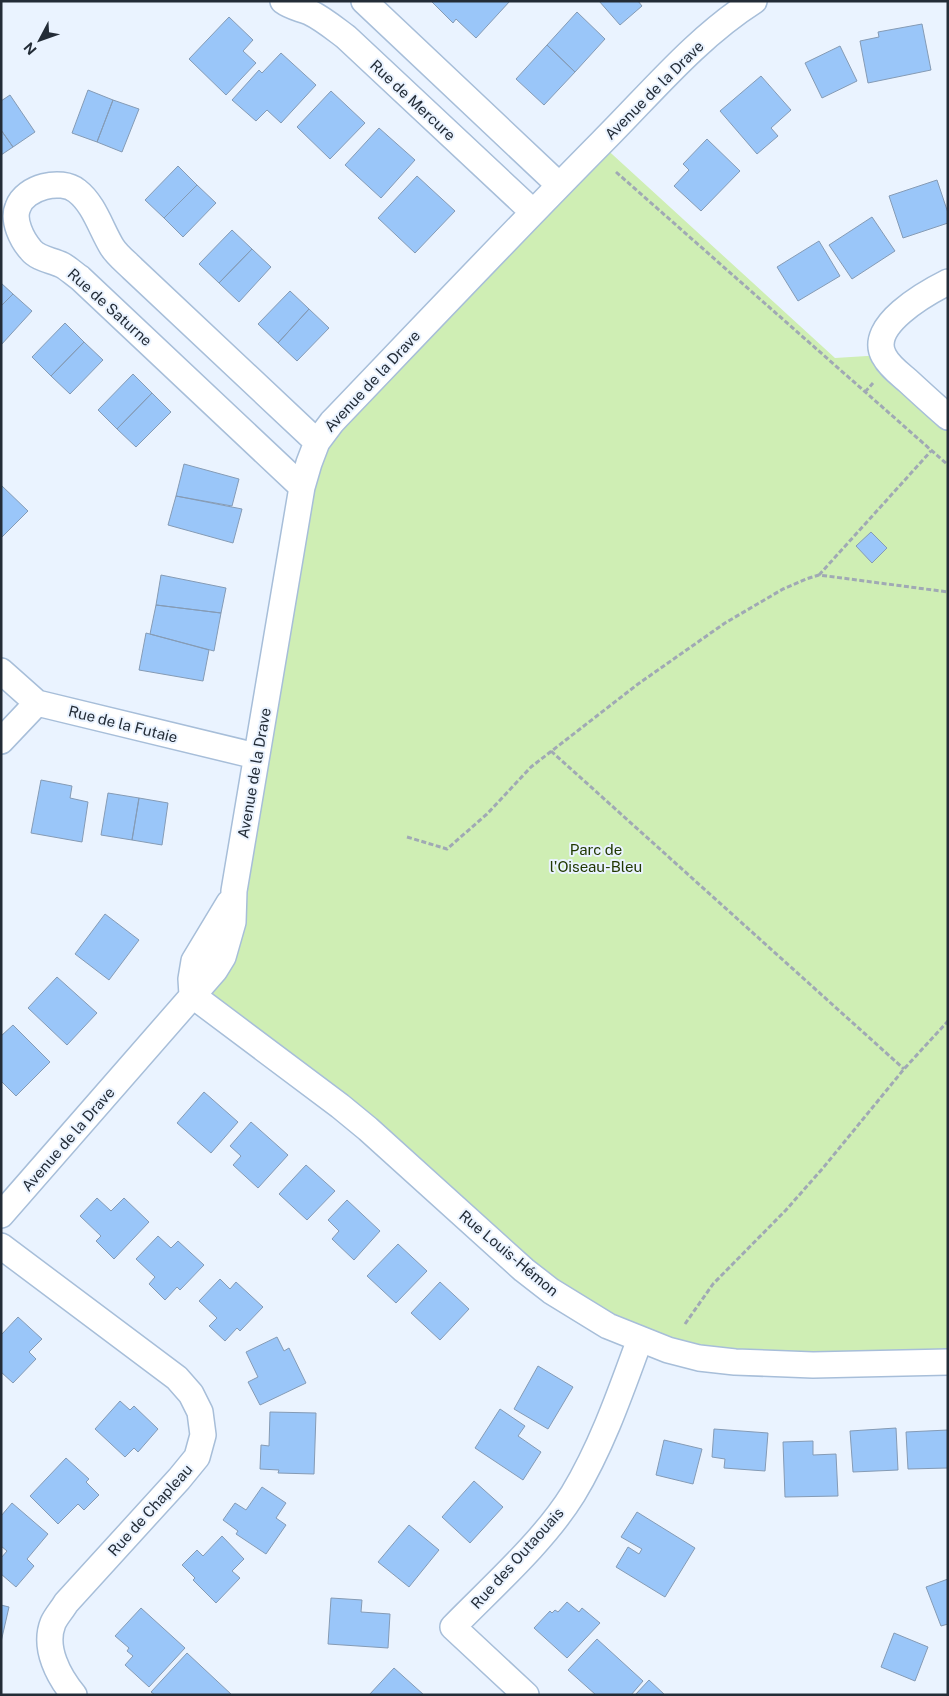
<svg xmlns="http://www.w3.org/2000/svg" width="949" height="1696" font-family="'Public Sans',sans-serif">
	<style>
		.green { fill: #cfeeb4 }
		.building { fill: #9ac6f9; stroke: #859bb5 }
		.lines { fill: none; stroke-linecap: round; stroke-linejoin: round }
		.minor-casing { stroke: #a7bed9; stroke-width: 28 }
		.path { stroke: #a0a9b4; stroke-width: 3; stroke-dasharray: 5 2.5; stroke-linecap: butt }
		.minor { stroke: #fff; stroke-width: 25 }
		.labels { text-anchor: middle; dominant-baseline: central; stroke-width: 4; stroke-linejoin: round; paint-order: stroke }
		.street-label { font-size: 15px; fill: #232c37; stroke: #eaf3ff }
		.park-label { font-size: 15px; fill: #223902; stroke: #eaf3ff }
	</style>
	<rect width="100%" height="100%" fill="#eaf3ff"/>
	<path class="green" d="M 601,144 L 835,358 L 883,355 L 948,417 L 948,1362 L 735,1362 L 608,1326 L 192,995 L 205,981 L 309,463 Z"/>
	<path class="building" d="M 431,1 L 510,1 L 476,38 L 456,19 L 453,23 Z
		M 599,1 L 638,1 L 642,6 L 620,25 Z
		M 577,12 L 605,39 L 575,72 L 547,45 Z
		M 229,17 L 253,40 L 243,51 L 256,63 L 226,95 L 189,59 Z
		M 922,24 L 931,70 L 868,83 L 860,41 L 879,37 L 878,32 Z
		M 547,45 L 575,72 L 544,105 L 516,79 Z
		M 840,46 L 857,81 L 822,98 L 805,63 Z
		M 281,53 L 316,85 L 281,123 L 267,110 L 256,121 L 232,100 L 259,70 L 262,73 Z
		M 761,76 L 791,110 L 771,128 L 778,136 L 757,154 L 720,111 Z
		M 88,90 L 113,100 L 97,142 L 72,133 Z
		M 331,91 L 365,123 L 330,159 L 297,127 Z
		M 10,95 L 35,132 L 13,147 L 1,130 L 1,101 Z
		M 113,100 L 139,109 L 122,152 L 97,142 Z
		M 379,128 L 415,160 L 381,198 L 345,165 Z
		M 1,130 L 13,147 L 1,155 Z
		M 707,139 L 740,171 L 701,211 L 674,186 L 689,170 L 683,164 Z
		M 178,166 L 197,185 L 164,218 L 145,200 Z
		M 417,176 L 455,211 L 415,253 L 378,218 Z
		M 937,180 L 948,213 L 948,223 L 903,238 L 889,196 Z
		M 197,185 L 216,203 L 183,237 L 164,218 Z
		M 872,217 L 895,251 L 852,279 L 829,245 Z
		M 232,230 L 252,249 L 219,283 L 199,264 Z
		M 819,241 L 840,276 L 798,301 L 777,267 Z
		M 252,249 L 271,267 L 239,302 L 219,283 Z
		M 1,283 L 13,294 L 1,306 Z
		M 290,291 L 309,309 L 278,343 L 258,324 Z
		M 13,294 L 32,311 L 1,345 L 1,306 Z
		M 309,309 L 329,328 L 297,361 L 278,343 Z
		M 65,323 L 84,342 L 51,376 L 32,357 Z
		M 84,342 L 103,360 L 70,394 L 51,376 Z
		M 133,374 L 152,393 L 117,429 L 98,410 Z
		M 152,393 L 171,412 L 136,447 L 117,429 Z
		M 184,464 L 239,479 L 232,506 L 176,496 Z
		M 1,485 L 28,511 L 1,538 Z
		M 176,496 L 242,509 L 233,543 L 168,525 Z
		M 871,532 L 887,548 L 872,563 L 856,546 Z
		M 161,575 L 226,588 L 221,613 L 156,605 Z
		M 156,605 L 221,613 L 214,651 L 150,634 Z
		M 146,633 L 209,650 L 203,681 L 139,670 Z
		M 41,780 L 72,786 L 70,798 L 88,802 L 82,842 L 31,833 Z
		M 108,793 L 139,798 L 132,840 L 101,835 Z
		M 139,798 L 168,803 L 162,845 L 132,840 Z
		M 105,914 L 139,940 L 109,980 L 75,954 Z
		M 57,977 L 97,1013 L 67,1045 L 28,1008 Z
		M 13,1025 L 50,1062 L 16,1096 L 1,1081 L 1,1036 Z
		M 204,1092 L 238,1122 L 211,1153 L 177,1123 Z
		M 251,1122 L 288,1155 L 258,1188 L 233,1165 L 241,1156 L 230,1146 Z
		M 306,1165 L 335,1191 L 307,1220 L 279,1194 Z
		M 97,1198 L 111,1211 L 124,1198 L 149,1222 L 114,1259 L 96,1241 L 101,1236 L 80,1216 Z
		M 347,1200 L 380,1231 L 354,1260 L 332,1239 L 339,1231 L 328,1220 Z
		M 158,1236 L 171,1248 L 178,1241 L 204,1265 L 180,1290 L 177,1287 L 165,1300 L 149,1284 L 155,1277 L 136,1259 Z
		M 398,1244 L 427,1271 L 396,1303 L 367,1276 Z
		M 220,1279 L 230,1289 L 236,1282 L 263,1307 L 240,1331 L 237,1328 L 225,1341 L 209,1326 L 217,1318 L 199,1301 Z
		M 440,1282 L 469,1309 L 440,1340 L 411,1313 Z
		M 18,1317 L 42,1339 L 29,1352 L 36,1359 L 13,1383 L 1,1372 L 1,1335 Z
		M 277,1337 L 284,1351 L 289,1348 L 306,1383 L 260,1405 L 248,1382 L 258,1377 L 246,1352 Z
		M 538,1366 L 573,1387 L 548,1429 L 514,1409 Z
		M 120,1401 L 130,1410 L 134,1406 L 158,1429 L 138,1452 L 134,1448 L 125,1457 L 95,1429 Z
		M 500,1409 L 525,1426 L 518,1436 L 541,1452 L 523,1480 L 475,1448 Z
		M 270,1412 L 316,1413 L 314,1474 L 278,1473 L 279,1470 L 260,1469 L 261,1445 L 269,1446 Z
		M 896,1428 L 898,1470 L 853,1472 L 850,1431 Z
		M 714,1429 L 768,1433 L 765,1471 L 724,1468 L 725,1459 L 712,1457 Z
		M 948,1430 L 948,1468 L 908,1469 L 906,1432 Z
		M 664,1440 L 702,1449 L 693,1484 L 656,1475 Z
		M 813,1441 L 813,1455 L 836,1454 L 838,1496 L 785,1497 L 783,1442 Z
		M 66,1458 L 89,1479 L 86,1482 L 99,1495 L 84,1510 L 78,1504 L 58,1524 L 30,1496 Z
		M 474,1481 L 503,1507 L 470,1543 L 442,1517 Z
		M 262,1487 L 286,1503 L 276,1518 L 286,1525 L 266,1554 L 236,1534 L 238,1531 L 223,1520 L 235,1503 L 246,1510 Z
		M 12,1503 L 48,1534 L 27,1559 L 34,1566 L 16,1587 L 1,1574 L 1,1558 L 7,1551 L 1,1546 L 1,1516 Z
		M 637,1512 L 695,1548 L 665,1597 L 616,1567 L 628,1547 L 639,1554 L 642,1549 L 621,1537 Z
		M 409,1525 L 439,1550 L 409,1587 L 378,1562 Z
		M 222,1536 L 244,1559 L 232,1571 L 240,1578 L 216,1603 L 193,1580 L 195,1578 L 182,1565 L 197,1550 L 203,1556 Z
		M 948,1579 L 948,1624 L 941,1626 L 926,1587 Z
		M 331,1598 L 362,1600 L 361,1612 L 390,1614 L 388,1648 L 328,1644 Z
		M 567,1602 L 579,1612 L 582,1608 L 600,1623 L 567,1658 L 534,1628 L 550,1611 L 552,1613 L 555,1610 L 558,1612 Z
		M 1,1605 L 9,1607 L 1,1642 Z
		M 141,1608 L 185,1648 L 149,1687 L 125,1665 L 133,1656 L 127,1651 L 129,1648 L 115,1636 Z
		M 894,1633 L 928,1647 L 915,1681 L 881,1667 Z
		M 597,1639 L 643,1681 L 631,1695 L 596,1695 L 568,1670 Z
		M 187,1653 L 232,1695 L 155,1695 L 151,1692 Z
		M 394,1668 L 424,1695 L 369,1695 Z
		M 649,1680 L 665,1695 L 635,1695 Z"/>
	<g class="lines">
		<defs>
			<path id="minor" d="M 283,1 C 291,7 299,8 309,12 C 322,18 334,28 346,37 L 533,212
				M 364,1 L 559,185
				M 948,282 C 926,293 867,326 884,356 C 889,366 900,374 908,381 C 921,393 934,405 948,417
				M 302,487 L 80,278 C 74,274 68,268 62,265 C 52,260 38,259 31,250 C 22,240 12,220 18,207 C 25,187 61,178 77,191 C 94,204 101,229 112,247 C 117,255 126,262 133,269 L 317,442
				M 1,671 L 37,703 L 256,756
				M 1,741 L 37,703
				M 192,995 L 340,1106 L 368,1129 L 524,1270 L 551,1291 L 608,1326 L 668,1350 L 699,1358 L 735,1362 L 813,1365 L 948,1362
				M 192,995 L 191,979 L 194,961 L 229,903
				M 1,1215 L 215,970 L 223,957 L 233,922 L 234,891 L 302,487 L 309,463 L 317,442 L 332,422 C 422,328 511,234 602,142 C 651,93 696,38 754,1
				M 1,1246 L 177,1378 L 191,1394 L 200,1412 L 203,1435 L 197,1457 L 179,1479 L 66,1603 C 62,1610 56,1616 53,1623 C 43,1648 59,1677 74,1695
				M 526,1695 L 453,1627 C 492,1587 544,1541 573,1494 C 602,1446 621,1391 640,1339"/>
		</defs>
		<use href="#minor" class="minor-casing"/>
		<path class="path" d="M 616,172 L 948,465
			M 865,392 L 873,383
			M 819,575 L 931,451
			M 551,751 L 904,1069
			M 407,837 L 447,849 L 487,814 L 531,767 L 638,684 L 725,623 L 783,589 L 806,579 L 819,575 L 948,592
			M 685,1324 L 713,1284 L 786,1210 L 823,1168 L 904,1069 L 948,1021"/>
		<use href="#minor" class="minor"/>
	</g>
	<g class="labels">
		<g class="street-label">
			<text transform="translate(654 90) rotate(-45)">Avenue de la Drave</text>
			<text transform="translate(413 100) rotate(43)">Rue de Mercure</text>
			<text transform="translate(110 307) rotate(42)">Rue de Saturne</text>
			<text transform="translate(372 381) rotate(-47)">Avenue de la Drave</text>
			<text transform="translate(123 724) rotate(14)">Rue de la Futaie</text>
			<text transform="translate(254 773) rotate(-80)">Avenue de la Drave</text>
			<text transform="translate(68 1139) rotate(-49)">Avenue de la Drave</text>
			<text transform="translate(509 1253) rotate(40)">Rue Louis-Hémon</text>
			<text transform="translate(150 1510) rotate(-48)">Rue de Chapleau</text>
			<text transform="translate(517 1558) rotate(-48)">Rue des Outaouais</text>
		</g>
		<g class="park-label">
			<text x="596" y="849">Parc de<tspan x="596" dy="17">l'Oiseau-Bleu</tspan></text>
		</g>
	</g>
	<rect width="949" height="1696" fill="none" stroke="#232c37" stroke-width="5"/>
	<g transform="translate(40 40) rotate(229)" stroke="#eaf3ff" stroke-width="4" paint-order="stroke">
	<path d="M0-4L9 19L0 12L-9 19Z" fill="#232c37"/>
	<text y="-8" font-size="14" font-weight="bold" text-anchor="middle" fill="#232c37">N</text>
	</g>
</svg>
